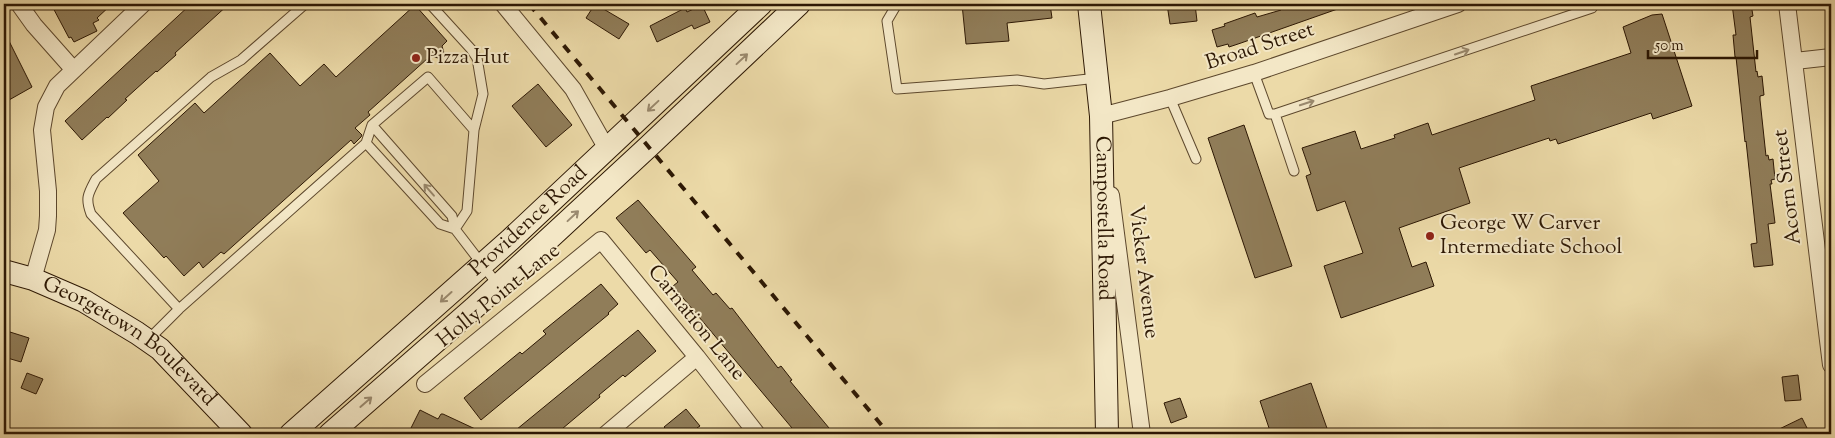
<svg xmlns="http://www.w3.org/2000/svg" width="1835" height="438" font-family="'Sorts Mill Goudy',serif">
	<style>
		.building { fill: #907d59; stroke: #2d1804 }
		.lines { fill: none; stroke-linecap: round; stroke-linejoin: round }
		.lane-casing { stroke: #5d482d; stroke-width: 11 }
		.street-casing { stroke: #5d482d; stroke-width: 18 }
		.secondary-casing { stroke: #2d1804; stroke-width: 24 }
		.lane { stroke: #f3e7c6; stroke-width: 9 }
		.street { stroke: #f3e7c6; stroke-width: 16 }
		.secondary { stroke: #f3e7c6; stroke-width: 22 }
		.rail { stroke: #2d1804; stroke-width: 4; stroke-dasharray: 9 9; stroke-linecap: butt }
		.oneway { stroke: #9a8a6f }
		.poi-dot { fill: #8f2418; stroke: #f3e7c6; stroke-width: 2 }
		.labels { text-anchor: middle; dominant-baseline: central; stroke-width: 4; stroke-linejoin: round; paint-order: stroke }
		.street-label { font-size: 21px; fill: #2d1804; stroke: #f3e7c6 }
		.poi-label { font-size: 21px; fill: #2d1804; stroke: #f3e7c6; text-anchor: start }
	</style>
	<rect width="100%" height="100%" fill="#ecdaa8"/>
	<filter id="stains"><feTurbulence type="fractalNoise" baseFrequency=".004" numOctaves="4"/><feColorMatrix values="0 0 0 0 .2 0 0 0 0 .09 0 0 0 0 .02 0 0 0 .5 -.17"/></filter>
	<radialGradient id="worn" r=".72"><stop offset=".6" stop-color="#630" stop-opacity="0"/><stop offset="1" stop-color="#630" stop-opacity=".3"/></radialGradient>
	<path class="building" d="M 51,4 L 112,4 L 97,18 L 99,20 L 93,23 L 97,31 L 74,42 L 71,37 L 69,38 Z
		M 191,4 L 229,4 L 175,53 L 176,55 L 157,72 L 156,71 L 125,99 L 127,100 L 108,118 L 107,117 L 82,140 L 65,121 Z
		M 595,4 L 629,24 L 619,39 L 586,18 Z
		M 962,4 L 1050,4 L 1052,18 L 1007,23 L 1009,41 L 966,44 Z
		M 1167,4 L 1195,4 L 1197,21 L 1170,24 Z
		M 1279,4 L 1345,4 L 1346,6 L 1241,43 L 1229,47 L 1228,44 L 1217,47 L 1212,30 L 1225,26 L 1224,24 L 1255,13 L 1257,17 L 1281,10 Z
		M 1732,4 L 1751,4 L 1753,16 L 1750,17 L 1756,72 L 1757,71 L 1758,77 L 1762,76 L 1764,95 L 1760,96 L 1760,100 L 1766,156 L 1768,155 L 1769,160 L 1773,159 L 1775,179 L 1771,180 L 1772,184 L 1770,184 L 1775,223 L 1768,224 L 1773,265 L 1754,267 L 1751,244 L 1757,243 L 1746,141 L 1745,142 L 1736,57 L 1735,57 L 1733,35 L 1736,35 Z
		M 415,5 L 447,41 L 442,46 L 444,53 L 438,58 L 431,56 L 427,59 L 368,112 L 370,115 L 355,128 L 362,135 L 361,137 L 354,144 L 351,140 L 224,254 L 221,252 L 203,268 L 199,262 L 184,276 L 166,256 L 164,258 L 123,213 L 159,181 L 138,155 L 195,103 L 204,113 L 270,53 L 300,86 L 324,64 L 336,77 Z
		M 702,5 L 710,22 L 694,29 L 692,25 L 657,42 L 650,26 L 685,8 L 687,12 Z
		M 1662,14 L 1692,106 L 1653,119 L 1651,113 L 1558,144 L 1556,139 L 1550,141 L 1549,138 L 1459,168 L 1470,203 L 1399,228 L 1412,267 L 1426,262 L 1434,286 L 1341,318 L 1324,266 L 1363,253 L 1345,201 L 1317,211 L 1306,176 L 1311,174 L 1302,148 L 1355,131 L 1361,149 L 1395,138 L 1394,135 L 1428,123 L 1432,135 L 1535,100 L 1531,86 L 1631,53 L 1623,27 L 1652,15 Z
		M 4,31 L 32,87 L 9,100 L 4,90 Z
		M 538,84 L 572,125 L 546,147 L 512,106 Z
		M 1244,125 L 1292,266 L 1255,278 L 1208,138 Z
		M 638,200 L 696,267 L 692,270 L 713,295 L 716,293 L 730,309 L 732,308 L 778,368 L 781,366 L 792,380 L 790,381 L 834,434 L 797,434 L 673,286 L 678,282 L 650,250 L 646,253 L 616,218 Z
		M 601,284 L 618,304 L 608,313 L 609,314 L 481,420 L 464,398 L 520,352 L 522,354 L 546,334 L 543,331 Z
		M 638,330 L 656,351 L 625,377 L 623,375 L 599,395 L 600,397 L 556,434 L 511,434 Z
		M 10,332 L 29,338 L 21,362 L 4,357 L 4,333 L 9,334 Z
		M 27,373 L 43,379 L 36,394 L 21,388 Z
		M 1798,375 L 1801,400 L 1785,401 L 1782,377 Z
		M 1311,383 L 1329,434 L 1271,434 L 1260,401 Z
		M 1180,398 L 1187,417 L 1171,423 L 1164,403 Z
		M 686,409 L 700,426 L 697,428 L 702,434 L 670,434 L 664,427 Z
		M 420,410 L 438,419 L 441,414 L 443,414 L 486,434 L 408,434 Z
		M 1802,418 L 1810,434 L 1769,434 Z"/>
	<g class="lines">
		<defs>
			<path id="lane" d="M 430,4 L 471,49 L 477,58 L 483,94 L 474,130 L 467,211 L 455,229
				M 897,4 L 887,21 L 897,89 L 1017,80 L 1044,84 L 1097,78
				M 1254,73 L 1269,114 L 1275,114 L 1592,8 L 1591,4
				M 1170,98 L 1196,159
				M 1275,114 L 1294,171
				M 372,125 L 452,216 L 455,229 L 498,285
				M 366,143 L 440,224 L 455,229
				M 179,309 L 91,214 C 85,198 88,194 96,179 L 211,77 L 241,60 L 305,4
				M 148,340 L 179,309 L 366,143 L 372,125 L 428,77 L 474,130"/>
			<path id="street" d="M 19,4 L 34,25 L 73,69
				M 503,4 L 573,89 L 607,149
				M 1787,4 L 1831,365
				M 1795,61 L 1831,57
				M 1102,126 L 1101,116 L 1170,98 L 1254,73 L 1458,4
				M 1111,195 L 1142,434
				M 33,279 L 47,230 L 48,216 L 48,191 L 42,130 L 46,107 L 57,86 L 143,4
				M 425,384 L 601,240 L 697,357 L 757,434
				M 606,434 L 697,357"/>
			<g id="secondary">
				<path id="s1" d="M 1089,4 L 1101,116 L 1107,434"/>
				<path id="s2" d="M 4,271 L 33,279 L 84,301 L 137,333 L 160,349 L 241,434"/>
				<path id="s3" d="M 291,434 L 510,240 L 761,4"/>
				<path d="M 330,434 L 474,308 L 648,147 L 799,4"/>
			</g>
		</defs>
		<use href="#lane" class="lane-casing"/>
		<use href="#street" class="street-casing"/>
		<use href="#secondary" class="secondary-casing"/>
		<use href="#lane" class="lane"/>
		<use href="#street" class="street"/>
		<use href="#secondary" class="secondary"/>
		<path class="rail" d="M 529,4 L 889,434"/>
	</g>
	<defs><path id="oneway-shaft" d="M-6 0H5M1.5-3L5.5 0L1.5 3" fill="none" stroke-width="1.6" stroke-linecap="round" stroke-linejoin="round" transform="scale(1.25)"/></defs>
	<g class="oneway">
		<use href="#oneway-shaft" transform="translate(1462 52) rotate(-19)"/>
		<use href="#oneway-shaft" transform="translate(742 59) rotate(-43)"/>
		<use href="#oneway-shaft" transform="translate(1307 103) rotate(-18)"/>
		<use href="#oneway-shaft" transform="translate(653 106) rotate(137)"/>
		<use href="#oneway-shaft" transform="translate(429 190) rotate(-131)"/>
		<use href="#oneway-shaft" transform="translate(573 216) rotate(-43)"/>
		<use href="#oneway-shaft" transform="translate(446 297) rotate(138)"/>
		<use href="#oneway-shaft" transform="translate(366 402) rotate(-41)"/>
	</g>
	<g class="poi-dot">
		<circle cx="416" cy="58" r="5"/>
		<circle cx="1430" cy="236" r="5"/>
	</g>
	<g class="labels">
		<g class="street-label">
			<text transform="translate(1260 47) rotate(-18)">Broad Street</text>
			<text transform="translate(1788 187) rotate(-97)">Acorn Street</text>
			<text stroke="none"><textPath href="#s1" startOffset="215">Campostella Road</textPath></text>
			<text stroke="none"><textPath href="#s3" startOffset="319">Providence Road</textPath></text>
			<text transform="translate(1143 272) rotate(83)">Vicker Avenue</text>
			<text transform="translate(499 296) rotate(-39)">Holly Point Lane</text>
			<text transform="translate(696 323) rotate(51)">Carnation Lane</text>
			<text stroke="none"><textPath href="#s2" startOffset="146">Georgetown Boulevard</textPath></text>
		</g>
		<g class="poi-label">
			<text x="426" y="58">Pizza Hut</text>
			<text x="1440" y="224">George W Carver<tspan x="1440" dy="24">Intermediate School</tspan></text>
		</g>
	</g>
	<rect width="1835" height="438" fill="none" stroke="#ecdaa8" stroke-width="20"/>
	<rect x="5" y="5" width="1825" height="428" fill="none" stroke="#2d1804" stroke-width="2.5"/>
	<rect x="10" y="10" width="1815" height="418" fill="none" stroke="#2d1804"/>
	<path d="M1648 50v8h109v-8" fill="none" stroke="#2d1804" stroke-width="2.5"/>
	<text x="1655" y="50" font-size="15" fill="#2d1804" stroke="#f3e7c6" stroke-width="4" paint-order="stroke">50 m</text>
	<rect width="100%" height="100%" filter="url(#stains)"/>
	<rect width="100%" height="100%" fill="url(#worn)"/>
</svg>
